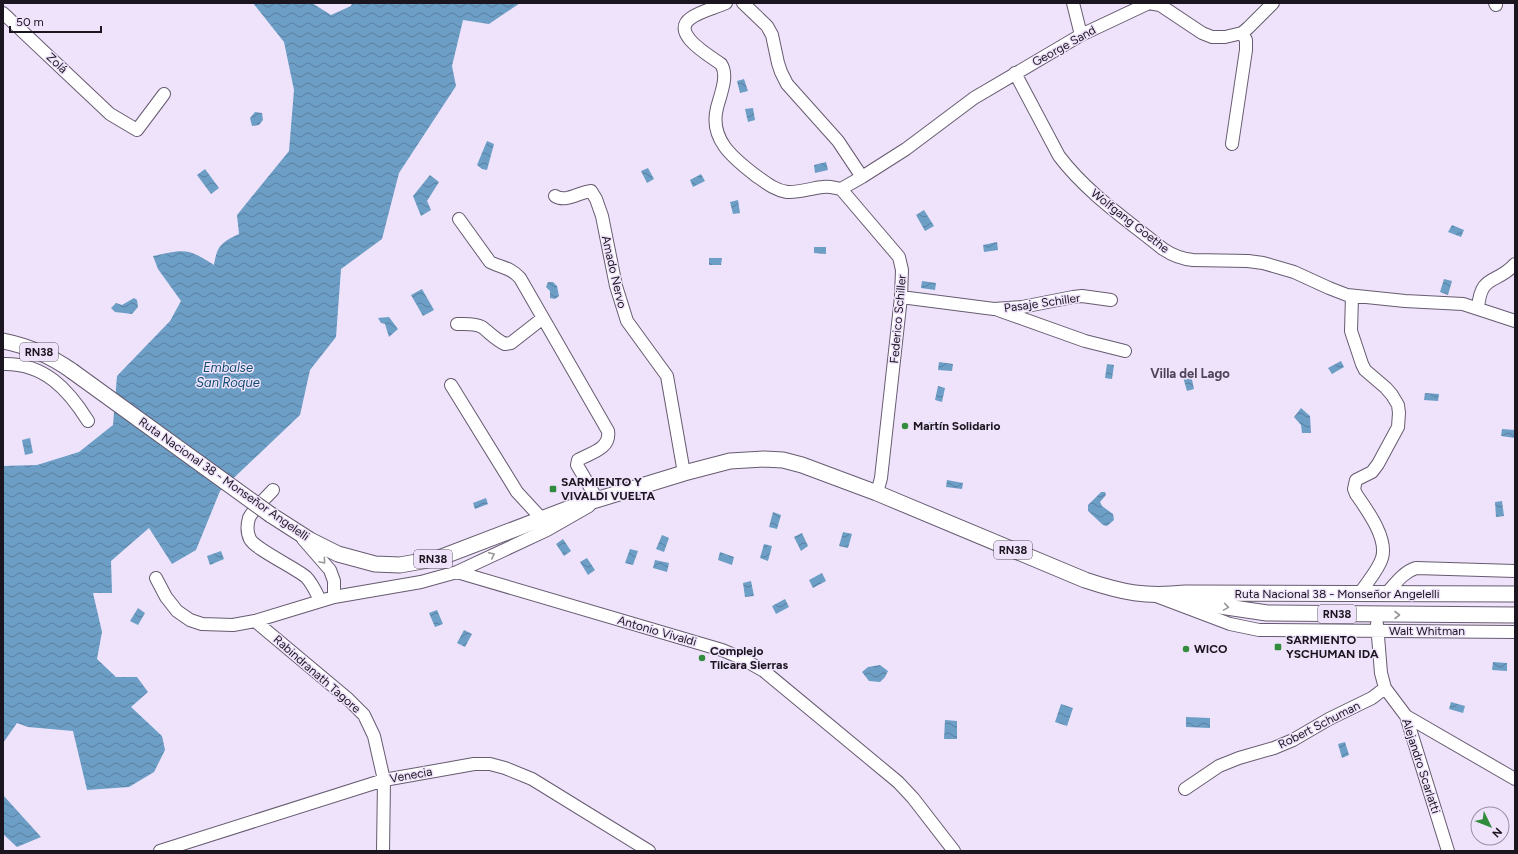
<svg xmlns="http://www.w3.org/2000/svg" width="1518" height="854" font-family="Figtree,sans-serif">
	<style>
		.water { fill: url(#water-waves) }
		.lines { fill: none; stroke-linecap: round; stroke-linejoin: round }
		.minor-casing { stroke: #665b70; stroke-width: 14 }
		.major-casing { stroke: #665b70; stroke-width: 17 }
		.minor { stroke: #fff; stroke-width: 12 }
		.major { stroke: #fff; stroke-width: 15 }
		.major-bridge-casing { stroke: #665b70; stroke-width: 17; stroke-linecap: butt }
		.major-bridge { stroke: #fff; stroke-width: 15 }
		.oneway { stroke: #98969a }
		.poi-dot { fill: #328c3d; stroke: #efe2fb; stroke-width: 1.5 }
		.labels { text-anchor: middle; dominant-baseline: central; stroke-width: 3; stroke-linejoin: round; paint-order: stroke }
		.shield { fill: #efe2fb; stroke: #5a5260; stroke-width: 1 }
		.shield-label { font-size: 11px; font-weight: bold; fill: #1a151e }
		.street-label { font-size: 12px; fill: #1a151e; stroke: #efe2fb }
		.poi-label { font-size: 12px; font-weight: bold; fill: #1a151e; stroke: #efe2fb; text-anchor: start }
		.water-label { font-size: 13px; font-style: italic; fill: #0f4b72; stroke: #efe2fb }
		.neighbourhood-label { font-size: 13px; font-weight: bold; fill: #4f4458; stroke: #efe2fb }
	</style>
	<defs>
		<pattern id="water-waves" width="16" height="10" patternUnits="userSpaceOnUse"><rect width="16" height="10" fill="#6c9ec6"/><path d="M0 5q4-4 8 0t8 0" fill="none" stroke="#5880a0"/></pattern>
	</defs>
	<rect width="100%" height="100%" fill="#efe2fb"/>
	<path class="water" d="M 253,3 L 312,3 L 331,15 L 351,6 L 352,3 L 520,3 L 489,24 L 463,20 L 452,66 L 456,86 L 399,173 L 382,239 L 341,269 L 336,337 L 310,370 L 300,415 L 220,491 L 196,550 L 172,564 L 149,528 L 111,561 L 112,593 L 93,593 L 102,632 L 97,659 L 116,677 L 137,677 L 148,692 L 131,707 L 162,736 L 165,750 L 154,772 L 129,787 L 87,790 L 73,731 L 28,727 L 17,723 L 3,743 L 3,466 L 37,465 L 79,452 L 113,425 L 117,376 L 170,321 L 181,301 L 158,269 L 153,256 C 185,250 186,247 214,265 C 217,245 222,242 239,234 L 237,215 L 289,151 L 294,90 L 284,42 Z
		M 744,79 L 748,91 L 740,93 L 737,81 Z
		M 753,108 L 755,120 L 748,122 L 745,109 Z
		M 255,112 L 262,113 L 263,120 L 259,125 L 252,126 L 250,118 Z
		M 487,141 L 494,144 L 487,170 L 482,169 L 477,165 Z
		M 826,162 L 828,170 L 815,173 L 814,165 Z
		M 648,168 L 654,179 L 647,183 L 641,171 Z
		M 205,169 L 219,188 L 211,194 L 197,175 Z
		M 701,174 L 705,181 L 693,187 L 690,180 Z
		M 430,175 L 439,182 L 427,201 L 431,210 L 421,216 L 413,196 Z
		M 738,200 L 740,213 L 733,214 L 730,202 Z
		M 924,210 L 934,226 L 925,231 L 916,215 Z
		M 1452,225 L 1464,230 L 1461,237 L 1448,232 Z
		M 997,242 L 998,250 L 984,252 L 983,245 Z
		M 814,247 L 826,247 L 826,254 L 814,253 Z
		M 709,258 L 722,258 L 721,265 L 709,265 Z
		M 1444,279 L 1452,281 L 1448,295 L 1440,292 Z
		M 922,281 L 936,283 L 935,290 L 921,288 Z
		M 548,282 L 553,282 L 557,286 L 559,296 L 555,299 L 550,298 L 550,291 L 546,287 Z
		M 422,289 L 434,310 L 423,316 L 411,295 Z
		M 134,298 L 137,300 L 138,307 L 132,314 L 115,312 L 111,308 L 116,303 L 122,305 Z
		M 389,317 L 398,329 L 389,337 L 385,324 L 381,323 L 378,318 Z
		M 1341,361 L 1344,367 L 1332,374 L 1328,368 Z
		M 939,362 L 953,364 L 952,371 L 938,370 Z
		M 1107,364 L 1114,365 L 1112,379 L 1105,378 Z
		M 1191,375 L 1194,389 L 1187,391 L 1183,377 Z
		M 938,386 L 945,388 L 942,402 L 935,400 Z
		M 1425,393 L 1439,394 L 1438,401 L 1424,400 Z
		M 1301,408 L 1310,416 L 1311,433 L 1302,433 L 1301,425 L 1294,417 Z
		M 929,422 L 943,424 L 942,431 L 928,429 Z
		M 1502,429 L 1515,430 L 1515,438 L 1501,436 Z
		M 30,438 L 33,453 L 25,455 L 22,440 Z
		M 947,480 L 963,483 L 962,489 L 946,487 Z
		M 1101,492 L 1105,492 L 1106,495 L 1100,502 L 1102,506 L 1113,514 L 1114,520 L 1107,526 L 1103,525 L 1088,511 L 1088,505 Z
		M 486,498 L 488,504 L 475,509 L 473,503 Z
		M 1502,501 L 1504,516 L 1496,517 L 1495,502 Z
		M 773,512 L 781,515 L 777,529 L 769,527 Z
		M 843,532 L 852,534 L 848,548 L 839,546 Z
		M 802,533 L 808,546 L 801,551 L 794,537 Z
		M 662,535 L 669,538 L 664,552 L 656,549 Z
		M 563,539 L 571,551 L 564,556 L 556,544 Z
		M 764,544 L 772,546 L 768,561 L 760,558 Z
		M 630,549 L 638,551 L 633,565 L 625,563 Z
		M 221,551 L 224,559 L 210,565 L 207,556 Z
		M 720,552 L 734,557 L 732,565 L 718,560 Z
		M 587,558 L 595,570 L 588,575 L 580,562 Z
		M 655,560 L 669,563 L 667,572 L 653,568 Z
		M 822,573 L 826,581 L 813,588 L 809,580 Z
		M 751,581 L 754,596 L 745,597 L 743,583 Z
		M 785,599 L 789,607 L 776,614 L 772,606 Z
		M 138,608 L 145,613 L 138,625 L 130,621 Z
		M 437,610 L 443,624 L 435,627 L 429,613 Z
		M 464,630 L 472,634 L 465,647 L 457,643 Z
		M 1493,662 L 1507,663 L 1507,671 L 1492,670 Z
		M 880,665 L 888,671 L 885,677 L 880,682 L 869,681 L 862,672 L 868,667 Z
		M 1451,702 L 1465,706 L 1463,713 L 1449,709 Z
		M 1061,704 L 1073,708 L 1067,726 L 1055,722 Z
		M 1186,717 L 1210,718 L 1210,728 L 1186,727 Z
		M 945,720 L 957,721 L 957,739 L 944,739 Z
		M 1345,742 L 1349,755 L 1342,758 L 1338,744 Z
		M 3,795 L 41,837 L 17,847 L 3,834 Z"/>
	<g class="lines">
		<defs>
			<path id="minor" d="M 726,3 C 715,8 701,11 691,18 C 669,33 710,56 721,64 C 729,76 720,95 717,108 C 709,139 733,158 755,175 C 765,182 774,190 787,192 C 799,193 811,188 823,187 C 829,186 835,188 841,189
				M 743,3 L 767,26 L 772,35 L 778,63 L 781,72 L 787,84 L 838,141 L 862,177 L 841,189
				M 1073,3 L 1081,35
				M 1495,3 L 1496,5
				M 3,13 L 110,114 L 137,130 L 164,94
				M 1015,73 L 1059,156 C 1087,193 1127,220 1163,249 C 1172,255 1181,259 1193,260 L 1248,261 L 1263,263 L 1294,272 L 1329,288 L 1347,295 L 1405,301 L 1463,304 L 1515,321
				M 1232,144 L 1246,50 L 1246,40 L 1242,33
				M 862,177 L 906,149 L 974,98 L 1081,35 L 1149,3 L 1160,5 L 1202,33 L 1212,37 L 1225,37 L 1242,33 L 1248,28 L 1273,3
				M 841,189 L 899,257 L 902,270 L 901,297 L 881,478 L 877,493
				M 555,196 C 566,203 579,192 591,191 L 596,199 L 602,216 L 616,286 L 627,321 L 667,376 L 684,473
				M 459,219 L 490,262 C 502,268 510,267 520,278 L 608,431 C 611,449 590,453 578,460 L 577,465 L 597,499
				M 1352,296 L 1351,331 L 1362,364 L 1365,370 L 1386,388 L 1392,395 L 1398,405 L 1399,413 L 1398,427 L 1378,464 L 1372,472 L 1356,480 L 1354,489 L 1356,494 C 1367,510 1388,538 1382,558 C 1378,571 1366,583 1359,595
				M 901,297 L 994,309 L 1022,307 L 1073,297 L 1082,296 L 1111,300
				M 1478,308 C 1481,273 1496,285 1515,264
				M 998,310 L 1085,341 L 1125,351
				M 457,324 C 465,324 475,323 482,327 C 490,333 496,340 505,344 L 511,343 L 543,318
				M 3,364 C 44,363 68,389 88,421
				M 451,385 L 517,492 L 541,518
				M 273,490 C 265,499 254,508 249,518 C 247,525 247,533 250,539 C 255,549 294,567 306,577 C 312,583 316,592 320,600
				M 303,539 L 330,570 L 334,581 L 334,597
				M 457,572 L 722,650 L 739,657 L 764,671 L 898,782 L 913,798 L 954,851
				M 156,578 L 166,597 L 177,611 L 190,620 L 202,624 L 233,625 L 255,621 L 334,597 L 421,582 L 457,572 L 547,530 L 589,506
				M 1385,595 C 1395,584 1403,572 1416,568 L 1515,571
				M 1156,596 L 1230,624 L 1259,630 L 1515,632
				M 255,621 L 347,698 L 364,715 L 374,736 L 384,780 L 383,851
				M 1377,624 L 1381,673 L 1385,688 L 1406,716 L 1448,851
				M 1406,716 L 1515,779
				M 1185,789 L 1219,766 L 1239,758 L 1274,748 L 1293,740 L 1329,719 L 1372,698 L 1385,688
				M 160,851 L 384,780 L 474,764 L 490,764 L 505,768 L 532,779 L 649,851"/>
			<path id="major" d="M 3,341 C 28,346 51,356 72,371
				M 271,515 L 310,540 L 338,554 L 375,564 L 400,565 L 439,558 L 570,508 L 684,473 L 730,461 L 764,459 L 783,460 L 802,465 L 877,493 L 1085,580 C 1124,593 1145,597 1185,593 L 1515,594
				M 1186,601 L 1267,613 L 1515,615"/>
		</defs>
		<use href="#minor" class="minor-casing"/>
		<use href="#major" class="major-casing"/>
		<use href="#minor" class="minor"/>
		<use href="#major" class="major"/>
		<defs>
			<path id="major-bridge" d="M 72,371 L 271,515"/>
		</defs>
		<use href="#major-bridge" class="major-bridge-casing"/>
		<use href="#major-bridge" class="major-bridge"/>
	</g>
	<defs><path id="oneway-chevron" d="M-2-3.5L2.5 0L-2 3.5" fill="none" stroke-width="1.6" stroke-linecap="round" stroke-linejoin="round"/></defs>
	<g class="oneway">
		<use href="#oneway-chevron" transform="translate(492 555) rotate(-25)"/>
		<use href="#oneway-chevron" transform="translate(323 561) rotate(50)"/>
		<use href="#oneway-chevron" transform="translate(1226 607) rotate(9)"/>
		<use href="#oneway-chevron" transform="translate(1397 615)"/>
	</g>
	<g class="poi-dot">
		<circle cx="905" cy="426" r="4"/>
		<rect x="549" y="485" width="8" height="8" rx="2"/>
		<rect x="1274" y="643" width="8" height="8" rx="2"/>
		<circle cx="1186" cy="649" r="4"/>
		<circle cx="702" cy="658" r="4"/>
	</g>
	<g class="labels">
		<g class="shield">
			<rect x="20" y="343" width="38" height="18" rx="3"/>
			<rect x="994" y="541" width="38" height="18" rx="3"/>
			<rect x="414" y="550" width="38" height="18" rx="3"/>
			<rect x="1318" y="605" width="38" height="18" rx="3"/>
		</g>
		<g class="shield-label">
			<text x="39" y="352">RN38</text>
			<text x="1013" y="550">RN38</text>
			<text x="433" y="559">RN38</text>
			<text x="1337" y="614">RN38</text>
		</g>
		<g class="street-label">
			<text transform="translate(1064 46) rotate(-29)">George Sand</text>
			<text transform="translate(57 63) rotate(43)">Zolá</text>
			<text transform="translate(1130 221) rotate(38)">Wolfgang Goethe</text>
			<text transform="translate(614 272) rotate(77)">Amado Nervo</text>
			<text transform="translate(1042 303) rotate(-8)">Pasaje Schiller</text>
			<text transform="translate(898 319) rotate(-85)">Federico Schiller</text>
			<text transform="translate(224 479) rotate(35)">Ruta Nacional 38 - Monseñor Angelelli</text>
			<text x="1337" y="594">Ruta Nacional 38 - Monseñor Angelelli</text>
			<text transform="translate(657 631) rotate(16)">Antonio Vivaldi</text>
			<text x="1427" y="631">Walt Whitman</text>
			<text transform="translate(317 674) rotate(41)">Rabindranath Tagore</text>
			<text transform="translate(1319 725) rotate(-27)">Robert Schuman</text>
			<text transform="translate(1421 766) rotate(72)">Alejandro Scarlatti</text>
			<text transform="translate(411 775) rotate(-10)">Venecia</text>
		</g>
		<g class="poi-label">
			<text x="913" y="426">Martín Solidario</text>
			<text x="561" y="482">SARMIENTO Y<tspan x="561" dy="14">VIVALDI VUELTA</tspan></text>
			<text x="1286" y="640">SARMIENTO<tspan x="1286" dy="14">YSCHUMAN IDA</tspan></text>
			<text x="1194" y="649">WICO</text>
			<text x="710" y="651">Complejo<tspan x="710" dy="14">Tilcara Sierras</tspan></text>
		</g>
		<g class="water-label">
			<text x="228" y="367">Embalse<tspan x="228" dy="15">San Roque</tspan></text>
		</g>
		<g class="neighbourhood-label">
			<text x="1190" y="373">Villa del Lago</text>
		</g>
	</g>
	<rect width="1518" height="854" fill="none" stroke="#1a151e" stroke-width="8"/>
	<g transform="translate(1490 826) rotate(133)"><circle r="19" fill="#efe2fb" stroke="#9a90a3"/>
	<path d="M0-3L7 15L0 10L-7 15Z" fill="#328c3d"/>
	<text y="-6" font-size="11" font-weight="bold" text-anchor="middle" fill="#1a151e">N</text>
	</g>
	<path d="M10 26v6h91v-6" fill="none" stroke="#1a151e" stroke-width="2"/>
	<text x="16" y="26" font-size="12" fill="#1a151e" stroke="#efe2fb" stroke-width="3" paint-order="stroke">50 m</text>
</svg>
